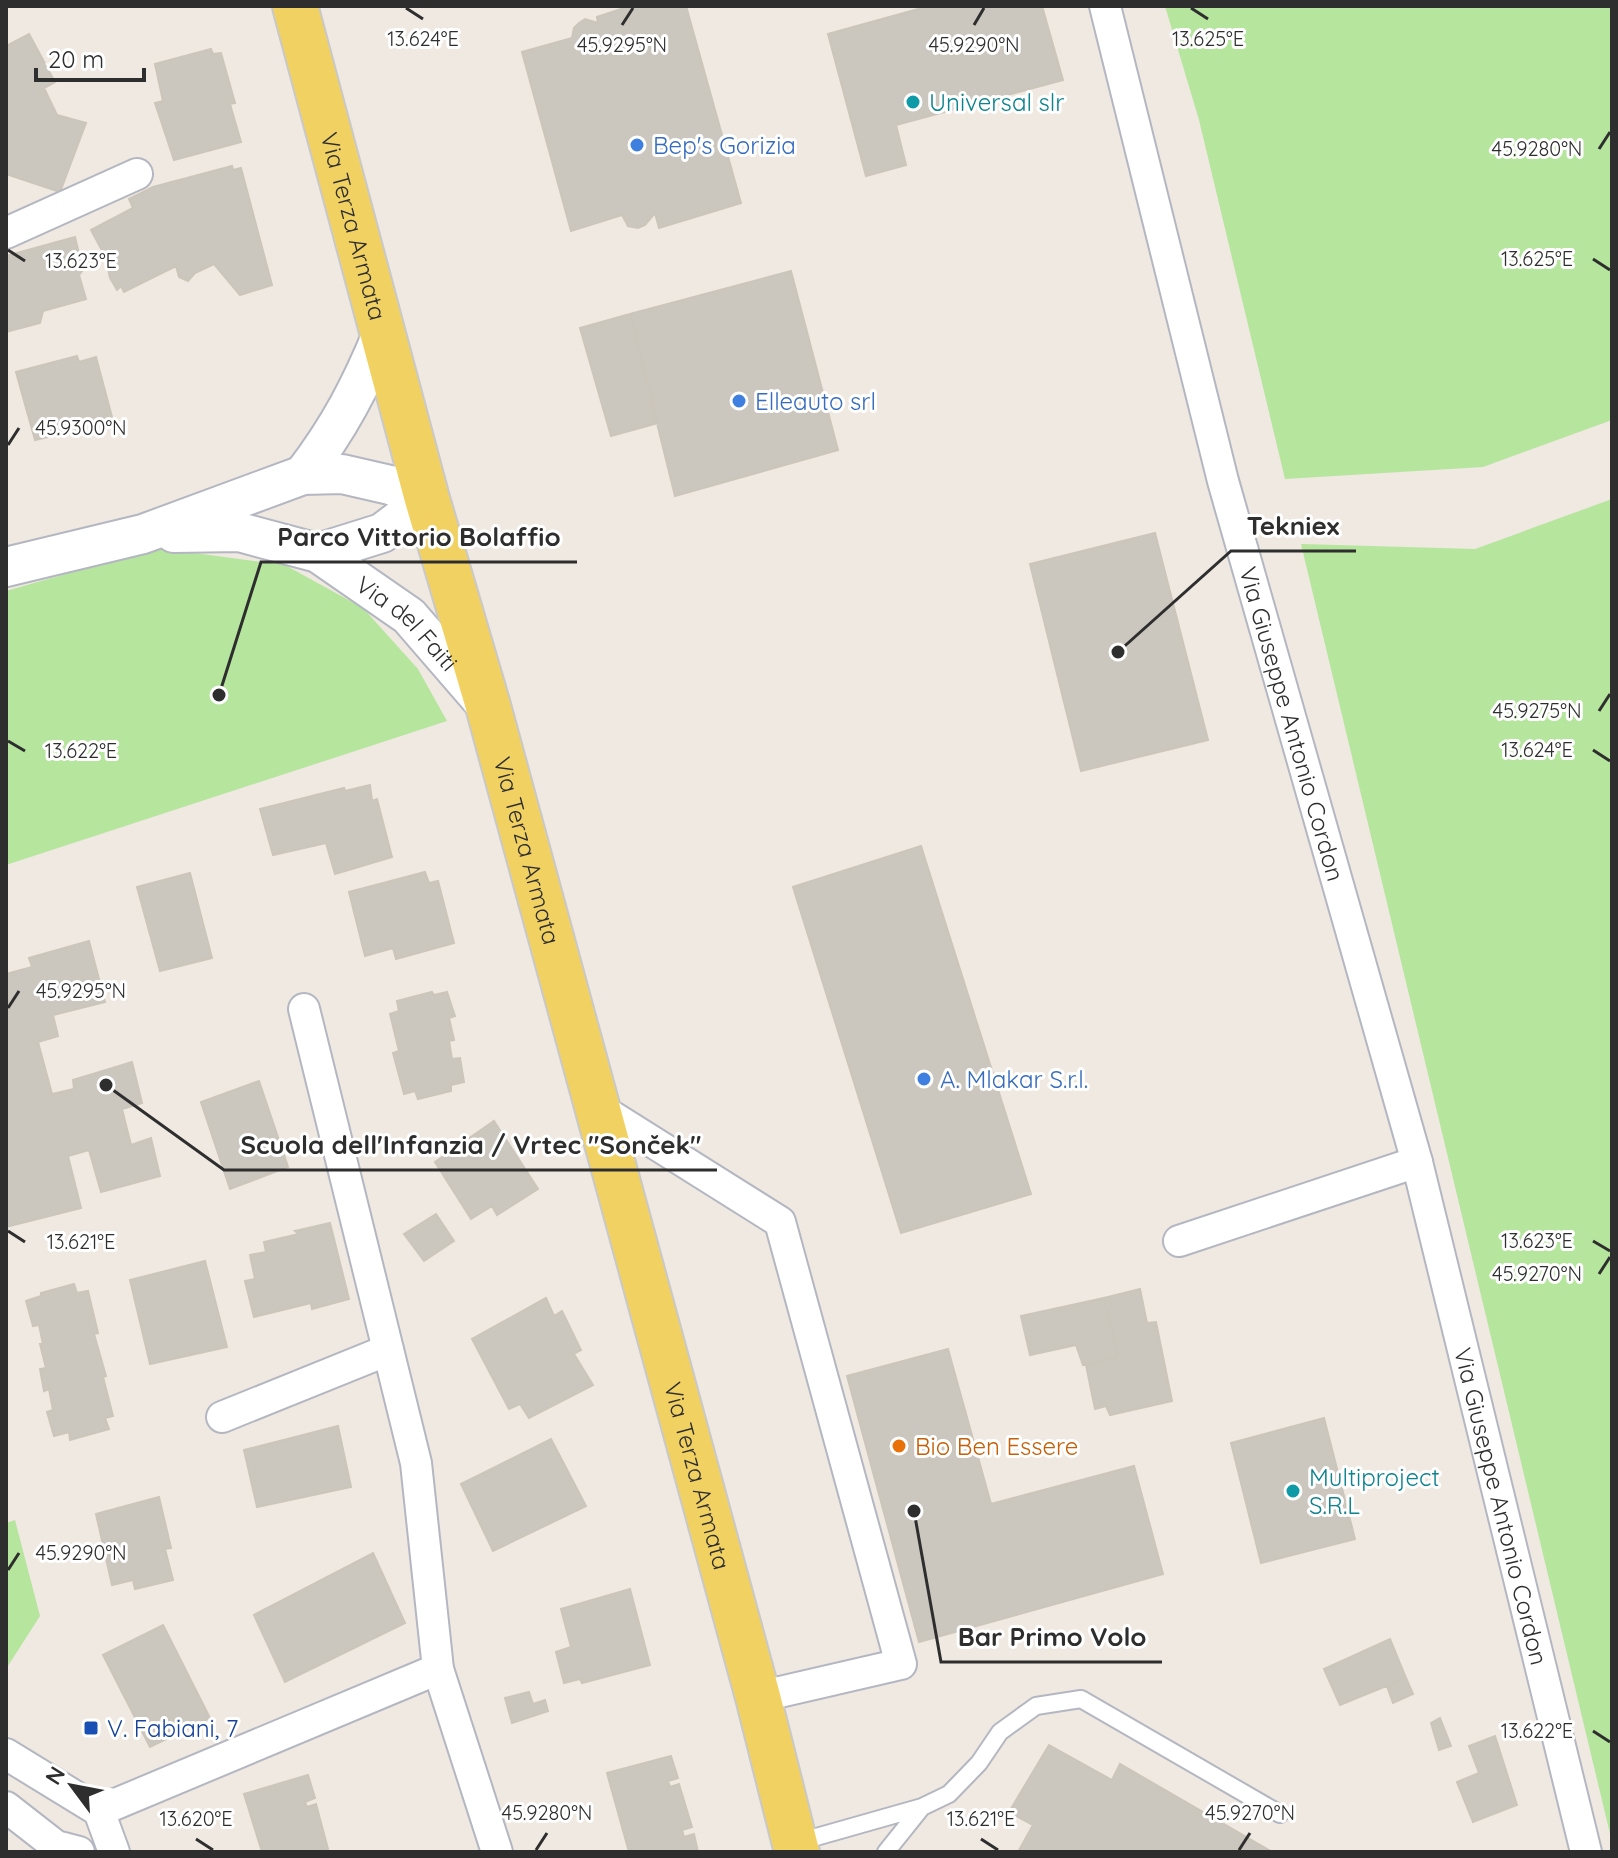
<svg xmlns="http://www.w3.org/2000/svg" width="1618" height="1858" font-family="Quicksand,sans-serif">
	<style>
		.green { fill: #b6e59e }
		.building { fill: #cbc7bf; stroke: #cbc5ba; stroke-width: 2 }
		.lines { fill: none; stroke-linecap: round; stroke-linejoin: round }
		.service-casing { stroke: #b4b7c1; stroke-width: 20 }
		.minor-casing { stroke: #b4b7c1; stroke-width: 34 }
		.tertiary-casing { stroke: #b4b7c1; stroke-width: 42 }
		.primary-casing { stroke: #c9c9c9; stroke-width: 48 }
		.service { stroke: #fff; stroke-width: 16 }
		.minor { stroke: #fff; stroke-width: 30 }
		.tertiary { stroke: #fff; stroke-width: 38 }
		.primary { stroke: #f2d163; stroke-width: 44 }
		.ticks { fill: none; stroke: #2e2e2e; stroke-width: 3 }
		.culture-dot { fill: #0f9aa8; stroke: #fff; stroke-width: 3 }
		.shop-dot { fill: #3f7fe0; stroke: #fff; stroke-width: 3 }
		.food-dot { fill: #e8710a; stroke: #fff; stroke-width: 3 }
		.transit-dot { fill: #1a4fb4; stroke: #fff; stroke-width: 3 }
		.labels { text-anchor: middle; dominant-baseline: central; stroke-width: 6; stroke-linejoin: round; paint-order: stroke }
		.culture-label { font-size: 24px; fill: #0d838f; stroke: #fff; text-anchor: start }
		.shop-label { font-size: 24px; fill: #366cbe; stroke: #fff; text-anchor: start }
		.street-label { font-size: 24px; fill: #2e2e2e; stroke: #fff }
		.food-label { font-size: 24px; fill: #c56008; stroke: #fff; text-anchor: start }
		.transit-label { font-size: 24px; fill: #164399; stroke: #fff; text-anchor: start }
		.ticks-label { font-size: 20px; text-anchor: middle; fill: #2e2e2e; stroke: #fff; stroke-width: 6; stroke-linejoin: round; paint-order: stroke }
		.leader { fill: none; stroke: #2e2e2e; stroke-width: 3 }
		.callout-dot { fill: #2e2e2e; stroke: #fff; stroke-width: 3 }
		.callout-label { font-size: 26px; text-anchor: middle; font-weight: bold; fill: #2e2e2e; stroke: #fff; stroke-width: 6; stroke-linejoin: round; paint-order: stroke }
	</style>
	<rect width="100%" height="100%" fill="#efe9e1"/>
	<path class="green" d="M 1165,6 L 1612,6 L 1612,420 L 1483,467 L 1285,479 L 1199,120 Z
		M 1612,499 L 1612,1842 L 1301,544 L 1475,549 Z
		M 157,548 L 285,565 L 363,608 L 418,669 L 447,721 L 6,865 L 6,591 Z
		M 15,1520 L 40,1616 L 6,1669 L 6,1523 Z"/>
	<path class="building" d="M 630,6 L 686,6 L 741,203 L 659,228 L 655,213 L 645,225 L 638,228 L 628,226 L 622,215 L 571,231 L 522,52 L 572,38 L 574,28 L 579,23 L 585,19 L 598,23 L 597,17 Z
		M 929,6 L 1042,6 L 1063,80 L 896,125 L 906,165 L 866,176 L 828,34 Z
		M 29,34 L 55,82 L 44,88 L 57,115 L 86,123 L 60,192 L 6,174 L 6,46 Z
		M 211,49 L 213,54 L 221,53 L 235,103 L 230,104 L 241,142 L 174,160 L 155,103 L 163,101 L 155,64 Z
		M 232,166 L 233,170 L 241,168 L 272,285 L 240,295 L 214,264 L 195,273 L 188,281 L 179,277 L 176,266 L 124,292 L 121,286 L 117,290 L 110,278 L 105,256 L 91,230 L 133,208 L 129,199 L 153,187 Z
		M 75,237 L 83,270 L 79,275 L 86,299 L 43,311 L 40,323 L 6,332 L 6,256 Z
		M 791,271 L 838,450 L 675,496 L 630,314 Z
		M 630,314 L 658,423 L 611,436 L 580,328 Z
		M 77,356 L 79,362 L 96,357 L 112,417 L 83,423 L 86,428 L 35,440 L 16,372 Z
		M 1155,533 L 1208,740 L 1081,771 L 1030,564 Z
		M 370,785 L 372,801 L 377,799 L 392,857 L 335,874 L 326,843 L 273,855 L 260,809 L 344,788 L 345,791 Z
		M 921,846 L 1031,1194 L 901,1233 L 793,887 Z
		M 425,872 L 429,883 L 438,881 L 454,943 L 396,959 L 393,948 L 365,956 L 349,892 Z
		M 190,873 L 212,958 L 160,971 L 137,887 Z
		M 89,941 L 105,1002 L 53,1015 L 58,1036 L 38,1042 L 52,1094 L 74,1089 L 73,1080 L 132,1062 L 142,1103 L 122,1109 L 131,1145 L 151,1138 L 160,1176 L 101,1192 L 89,1150 L 68,1156 L 81,1208 L 6,1227 L 6,974 L 32,967 L 29,958 Z
		M 432,992 L 434,995 L 447,992 L 455,1016 L 449,1018 L 454,1040 L 449,1041 L 452,1059 L 460,1058 L 464,1082 L 451,1085 L 451,1091 L 418,1099 L 415,1091 L 404,1094 L 393,1053 L 399,1051 L 390,1014 L 399,1011 L 397,1001 Z
		M 259,1081 L 288,1167 L 230,1189 L 201,1102 Z
		M 494,1121 L 538,1189 L 497,1215 L 492,1206 L 471,1219 L 435,1162 Z
		M 436,1214 L 454,1241 L 424,1261 L 404,1234 Z
		M 330,1223 L 349,1299 L 312,1309 L 311,1303 L 254,1317 L 245,1281 L 255,1279 L 250,1255 L 266,1252 L 264,1242 L 299,1234 L 295,1231 Z
		M 205,1261 L 227,1347 L 150,1364 L 130,1280 Z
		M 74,1284 L 77,1293 L 88,1291 L 98,1333 L 94,1334 L 106,1376 L 103,1377 L 113,1416 L 105,1418 L 109,1429 L 70,1440 L 69,1432 L 54,1436 L 47,1412 L 53,1410 L 49,1389 L 44,1391 L 40,1369 L 46,1368 L 40,1344 L 43,1344 L 39,1325 L 33,1326 L 26,1301 L 41,1296 L 41,1293 Z
		M 1140,1289 L 1147,1323 L 1156,1322 L 1172,1401 L 1110,1415 L 1106,1406 L 1095,1409 L 1086,1365 L 1118,1357 L 1104,1298 Z
		M 546,1298 L 554,1316 L 562,1311 L 581,1350 L 574,1354 L 593,1385 L 529,1418 L 520,1404 L 509,1409 L 472,1339 Z
		M 1104,1298 L 1118,1357 L 1083,1365 L 1076,1345 L 1030,1355 L 1021,1316 Z
		M 948,1349 L 991,1504 L 1134,1466 L 1163,1574 L 919,1642 L 847,1376 Z
		M 1324,1418 L 1355,1539 L 1261,1563 L 1231,1443 Z
		M 338,1426 L 351,1487 L 257,1507 L 244,1450 Z
		M 551,1439 L 586,1506 L 493,1551 L 461,1484 Z
		M 159,1497 L 171,1548 L 165,1549 L 173,1580 L 135,1589 L 133,1580 L 112,1585 L 96,1514 Z
		M 373,1553 L 405,1623 L 285,1682 L 254,1615 Z
		M 630,1589 L 650,1665 L 582,1683 L 580,1679 L 564,1683 L 556,1652 L 571,1647 L 561,1609 Z
		M 163,1625 L 210,1718 L 150,1747 L 103,1655 Z
		M 1390,1639 L 1406,1678 L 1340,1705 L 1324,1669 Z
		M 1406,1678 L 1413,1694 L 1393,1703 L 1387,1686 Z
		M 529,1692 L 533,1704 L 545,1700 L 548,1711 L 512,1723 L 505,1698 Z
		M 1440,1718 L 1451,1746 L 1439,1750 L 1431,1723 Z
		M 1495,1736 L 1517,1805 L 1473,1822 L 1457,1782 L 1479,1773 L 1469,1746 Z
		M 1049,1745 L 1112,1780 L 1120,1764 L 1272,1852 L 1018,1852 L 1033,1825 L 1009,1812 Z
		M 671,1756 L 678,1778 L 668,1781 L 670,1787 L 679,1784 L 692,1827 L 682,1830 L 684,1837 L 694,1834 L 698,1852 L 629,1852 L 607,1773 Z
		M 308,1775 L 315,1798 L 305,1802 L 307,1807 L 316,1804 L 328,1849 L 321,1852 L 262,1852 L 244,1794 Z"/>
	<g class="lines">
		<defs>
			<path id="service" d="M 922,1807 L 949,1794 L 979,1763 L 1000,1732 L 1036,1706 L 1081,1699 L 1280,1814
				M 802,1841 L 922,1807 L 886,1852"/>
			<g id="minor">
				<path id="s1" d="M 1105,6 L 1223,481 L 1417,1162 L 1586,1852"/>
				<path d="M 6,233 L 137,174"/>
				<path d="M 304,1009 L 416,1463 L 438,1669 L 497,1852"/>
				<path d="M 597,1107 L 780,1222 L 901,1664 L 758,1697"/>
				<path d="M 1179,1241 L 1417,1162"/>
				<path d="M 222,1417 L 388,1350"/>
				<path d="M 6,1754 L 99,1811 L 114,1852"/>
				<path d="M 6,1807 L 56,1846 L 79,1852"/>
				<path d="M 99,1811 L 438,1669"/>
			</g>
			<g id="tertiary">
				<path d="M 303,475 C 339,428 361,386 383,332"/>
				<path d="M 174,533 L 239,532 L 318,553 L 382,533 L 427,499"/>
				<path id="s2" d="M 318,553 L 409,616 L 486,705"/>
				<path d="M 6,567 L 143,534 L 303,475 L 342,474 L 390,485 L 427,499"/>
			</g>
			<g id="primary">
				<path id="s3" d="M 295,6 L 427,499 L 488,706 L 758,1697 L 797,1852"/>
			</g>
		</defs>
		<use href="#service" class="service-casing"/>
		<use href="#minor" class="minor-casing"/>
		<use href="#tertiary" class="tertiary-casing"/>
		<use href="#primary" class="primary-casing"/>
		<use href="#service" class="service"/>
		<use href="#minor" class="minor"/>
		<use href="#tertiary" class="tertiary"/>
		<use href="#primary" class="primary"/>
	</g>
	<path class="ticks" d="M 406,8 L 423,19M 1191,8 L 1208,19M 622,25 L 633,8M 974,25 L 984,8M 1599,149 L 1610,132M 8,250 L 25,261M 1593,259 L 1610,270M 8,445 L 19,428M 1599,711 L 1610,694M 8,741 L 25,751M 1593,750 L 1610,761M 8,1008 L 19,991M 8,1231 L 25,1242M 1593,1241 L 1610,1251M 1599,1274 L 1610,1257M 8,1570 L 19,1553M 1593,1731 L 1610,1742M 196,1839 L 213,1850M 981,1839 L 998,1850M 536,1850 L 547,1833M 1239,1850 L 1250,1833"/>
	<g class="culture-dot">
		<circle cx="913" cy="102" r="8"/>
		<circle cx="1293" cy="1491" r="8"/>
	</g>
	<g class="shop-dot">
		<circle cx="637" cy="145" r="8"/>
		<circle cx="739" cy="401" r="8"/>
		<circle cx="924" cy="1079" r="8"/>
	</g>
	<circle class="food-dot" cx="899" cy="1446" r="8"/>
	<rect class="transit-dot" x="83" y="1720" width="16" height="16" rx="4"/>
	<g class="labels">
		<g class="culture-label">
			<text x="929" y="102">Universal slr</text>
			<text x="1309" y="1477">Multiproject<tspan x="1309" dy="28">S.R.L</tspan></text>
		</g>
		<g class="shop-label">
			<text x="653" y="145">Bep's Gorizia</text>
			<text x="755" y="401">Elleauto srl</text>
			<text x="940" y="1079">A. Mlakar S.r.l.</text>
		</g>
		<g class="street-label">
			<text stroke="none"><textPath href="#s3" startOffset="228">Via Terza Armata</textPath></text>
			<text stroke="none"><textPath href="#s2" startOffset="114">Via del Faiti</textPath></text>
			<text stroke="none"><textPath href="#s1" startOffset="742">Via Giuseppe Antonio Cordon</textPath></text>
			<text stroke="none"><textPath href="#s3" startOffset="876">Via Terza Armata</textPath></text>
			<text stroke="none"><textPath href="#s3" startOffset="1524">Via Terza Armata</textPath></text>
			<text stroke="none"><textPath href="#s1" startOffset="1552">Via Giuseppe Antonio Cordon</textPath></text>
		</g>
		<g class="food-label">
			<text x="915" y="1446">Bio Ben Essere</text>
		</g>
		<g class="transit-label">
			<text x="107" y="1728">V. Fabiani, 7</text>
		</g>
	</g>
	<g class="ticks-label">
		<text x="1208" y="46">13.625°E</text>
		<text x="423" y="46">13.624°E</text>
		<text x="622" y="52">45.9295°N</text>
		<text x="974" y="52">45.9290°N</text>
		<text x="1537" y="156">45.9280°N</text>
		<text x="1537" y="266">13.625°E</text>
		<text x="81" y="268">13.623°E</text>
		<text x="81" y="435">45.9300°N</text>
		<text x="1537" y="718">45.9275°N</text>
		<text x="1537" y="757">13.624°E</text>
		<text x="81" y="758">13.622°E</text>
		<text x="81" y="998">45.9295°N</text>
		<text x="1537" y="1248">13.623°E</text>
		<text x="81" y="1249">13.621°E</text>
		<text x="1537" y="1281">45.9270°N</text>
		<text x="81" y="1560">45.9290°N</text>
		<text x="1537" y="1738">13.622°E</text>
		<text x="547" y="1820">45.9280°N</text>
		<text x="1250" y="1820">45.9270°N</text>
		<text x="196" y="1826">13.620°E</text>
		<text x="981" y="1826">13.621°E</text>
	</g>
	<path class="leader" d="M1118 652L1231 551H1356M219 695L261 562H577M106 1085L224 1170H717M914 1511L941 1662H1162"/>
	<g class="callout-dot">
		<circle cx="1118" cy="652" r="8"/>
		<circle cx="219" cy="695" r="8"/>
		<circle cx="106" cy="1085" r="8"/>
		<circle cx="914" cy="1511" r="8"/>
	</g>
	<g class="callout-label">
		<text x="1293" y="535">Tekniex</text>
		<text x="419" y="546">Parco Vittorio Bolaffio</text>
		<text x="471" y="1154">Scuola dell'Infanzia / Vrtec "Sonček"</text>
		<text x="1052" y="1646">Bar Primo Volo</text>
	</g>
	<rect width="1618" height="1858" fill="none" stroke="#2e2e2e" stroke-width="16"/>
	<g transform="translate(72 1786) rotate(302)" stroke="#ffffff" stroke-width="6" paint-order="stroke">
	<path d="M0-6L14 30L0 20L-14 30Z" fill="#2e2e2e"/>
	<text y="-12" font-size="22" font-weight="bold" text-anchor="middle" fill="#2e2e2e">N</text>
	</g>
	<path d="M36 68v12h108v-12" fill="none" stroke="#2e2e2e" stroke-width="4"/>
	<text x="48" y="68" font-size="24" fill="#2e2e2e" stroke="#ffffff" stroke-width="6" paint-order="stroke">20 m</text>
</svg>
